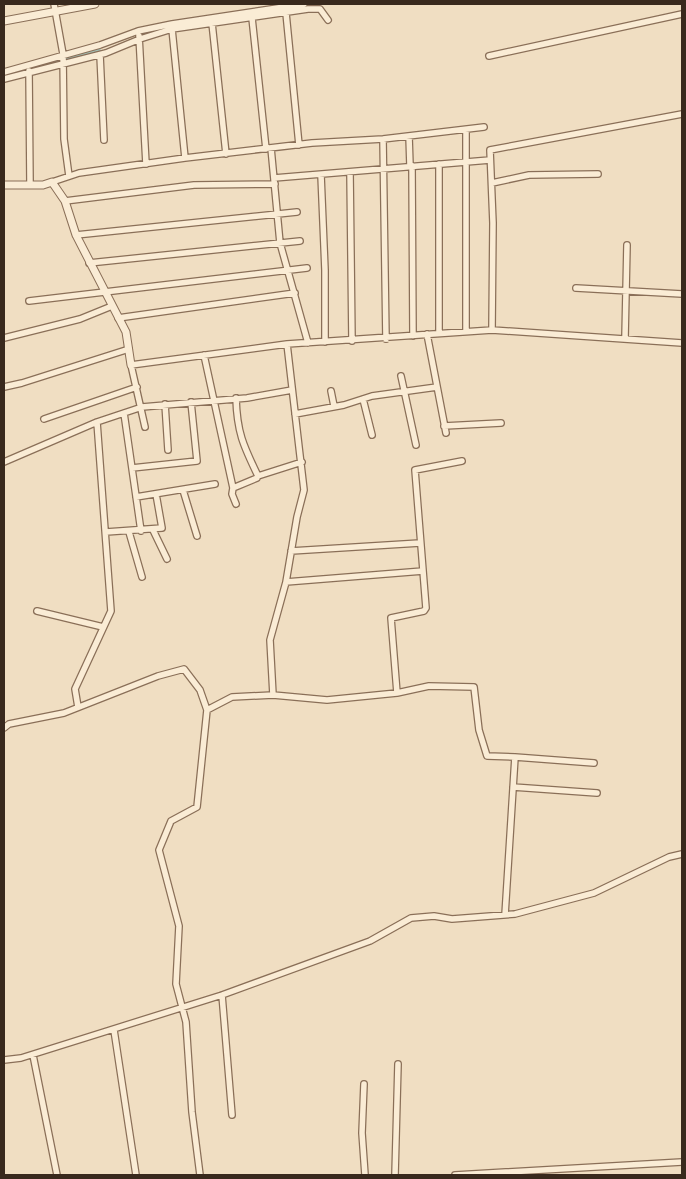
<svg xmlns="http://www.w3.org/2000/svg" width="686" height="1179" font-family="'Source Serif 4',serif">
	<style>
		.lines { fill: none; stroke-linecap: round; stroke-linejoin: round }
		.canal { stroke: #a4c2b7; stroke-width: 5.5 }
		.minor-casing { stroke: #8a6f58; stroke-width: 8 }
		.tertiary-casing { stroke: #8a6f58; stroke-width: 9 }
		.minor { stroke: #faecd5; stroke-width: 5.5 }
		.tertiary { stroke: #faecd5; stroke-width: 7 }
	</style>
	<rect width="100%" height="100%" fill="#f0dec2"/>
	<g class="lines">
		<path class="canal" d="M 4,75 L 98,50"/>
		<defs>
			<path id="minor" d="M 54,4 L 63,54 L 64,139 L 69,176
				M 286,13 L 299,145
				M 252,18 L 266,149
				M 212,23 L 226,154
				M 172,29 L 185,158
				M 139,36 L 146,164
				M 100,55 L 104,140
				M 489,56 L 682,14
				M 29,71 L 30,184
				M 4,72 L 100,45 L 138,31 L 172,24 L 304,4
				M 4,79 L 106,53 L 140,39 L 172,29 L 308,9 L 320,9 L 328,20
				M 409,136 L 410,166
				M 383,139 L 386,339
				M 271,148 L 280,243 L 308,343
				M 439,164 L 439,333
				M 412,166 L 413,336
				M 350,172 L 352,341
				M 321,175 L 325,270 L 325,342
				M 274,178 L 490,160
				M 52,182 L 79,173 L 185,158 L 312,143 L 383,139 L 484,127
				M 492,183 L 529,175 L 598,174
				M 65,201 L 194,185 L 275,184
				M 76,235 L 297,212
				M 89,263 L 300,241
				M 576,288 L 682,294
				M 29,301 L 307,268
				M 118,318 L 295,293
				M 466,330 L 466,130
				M 492,330 L 493,223 L 490,150 L 682,114
				M 427,334 L 446,433
				M 4,338 L 80,319 L 112,306
				M 625,338 L 627,245
				M 204,355 L 233,488
				M 401,376 L 416,445
				M 4,387 L 22,383 L 129,349
				M 331,391 L 334,406
				M 236,398 C 237,432 243,445 258,476
				M 363,399 L 372,435
				M 165,404 L 168,450
				M 124,413 L 141,531
				M 295,414 L 344,405 L 372,396 L 437,387
				M 44,419 L 137,387
				M 444,426 L 501,423
				M 145,427 L 131,365 L 287,344 L 492,330 L 682,343
				M 4,462 L 97,422 L 142,407 L 247,398 L 292,390
				M 132,468 L 197,461 L 191,402
				M 183,490 L 197,536
				M 136,497 L 215,484
				M 236,504 L 232,494 L 233,488 L 257,478 L 258,476 L 302,462
				M 153,530 L 167,559
				M 106,532 L 162,528 L 156,494
				M 129,532 L 142,577
				M 291,551 L 420,543
				M 286,582 L 423,571
				M 37,611 L 103,627
				M 397,693 L 391,618 L 424,611 L 426,608 L 415,470 L 462,461
				M 273,695 L 270,640 L 286,582 L 297,517 L 304,490 L 287,344
				M 78,707 L 75,689 L 111,611 L 97,422
				M 207,710 L 232,697 L 273,695 L 327,700 L 397,693 L 429,686 L 474,687 L 479,730 L 487,756 L 515,757 L 505,915
				M 4,728 L 9,724 L 64,713 L 158,676 L 184,669 L 200,690 L 207,710 L 197,807 L 171,821 L 159,850 L 179,926 L 176,984 L 186,1022 L 192,1112 L 200,1175
				M 515,757 L 594,763
				M 513,787 L 597,793
				M 222,995 L 232,1115
				M 114,1030 L 136,1175
				M 33,1055 L 57,1175
				M 4,1060 L 21,1058 L 222,995 L 370,941 L 411,918 L 434,916 L 452,919 L 515,914 L 594,893 L 669,857 L 682,854
				M 364,1084 L 362,1133 L 365,1175
				M 395,1175 L 398,1064
				M 455,1175 L 682,1162"/>
			<path id="tertiary" d="M 4,21 L 95,4
				M 4,185 L 43,185 L 52,182 L 65,201 L 76,235 L 126,332 L 131,365"/>
		</defs>
		<use href="#minor" class="minor-casing"/>
		<use href="#tertiary" class="tertiary-casing"/>
		<use href="#minor" class="minor"/>
		<use href="#tertiary" class="tertiary"/>
	</g>
	<rect width="686" height="1179" fill="none" stroke="#39291d" stroke-width="10"/>
</svg>
